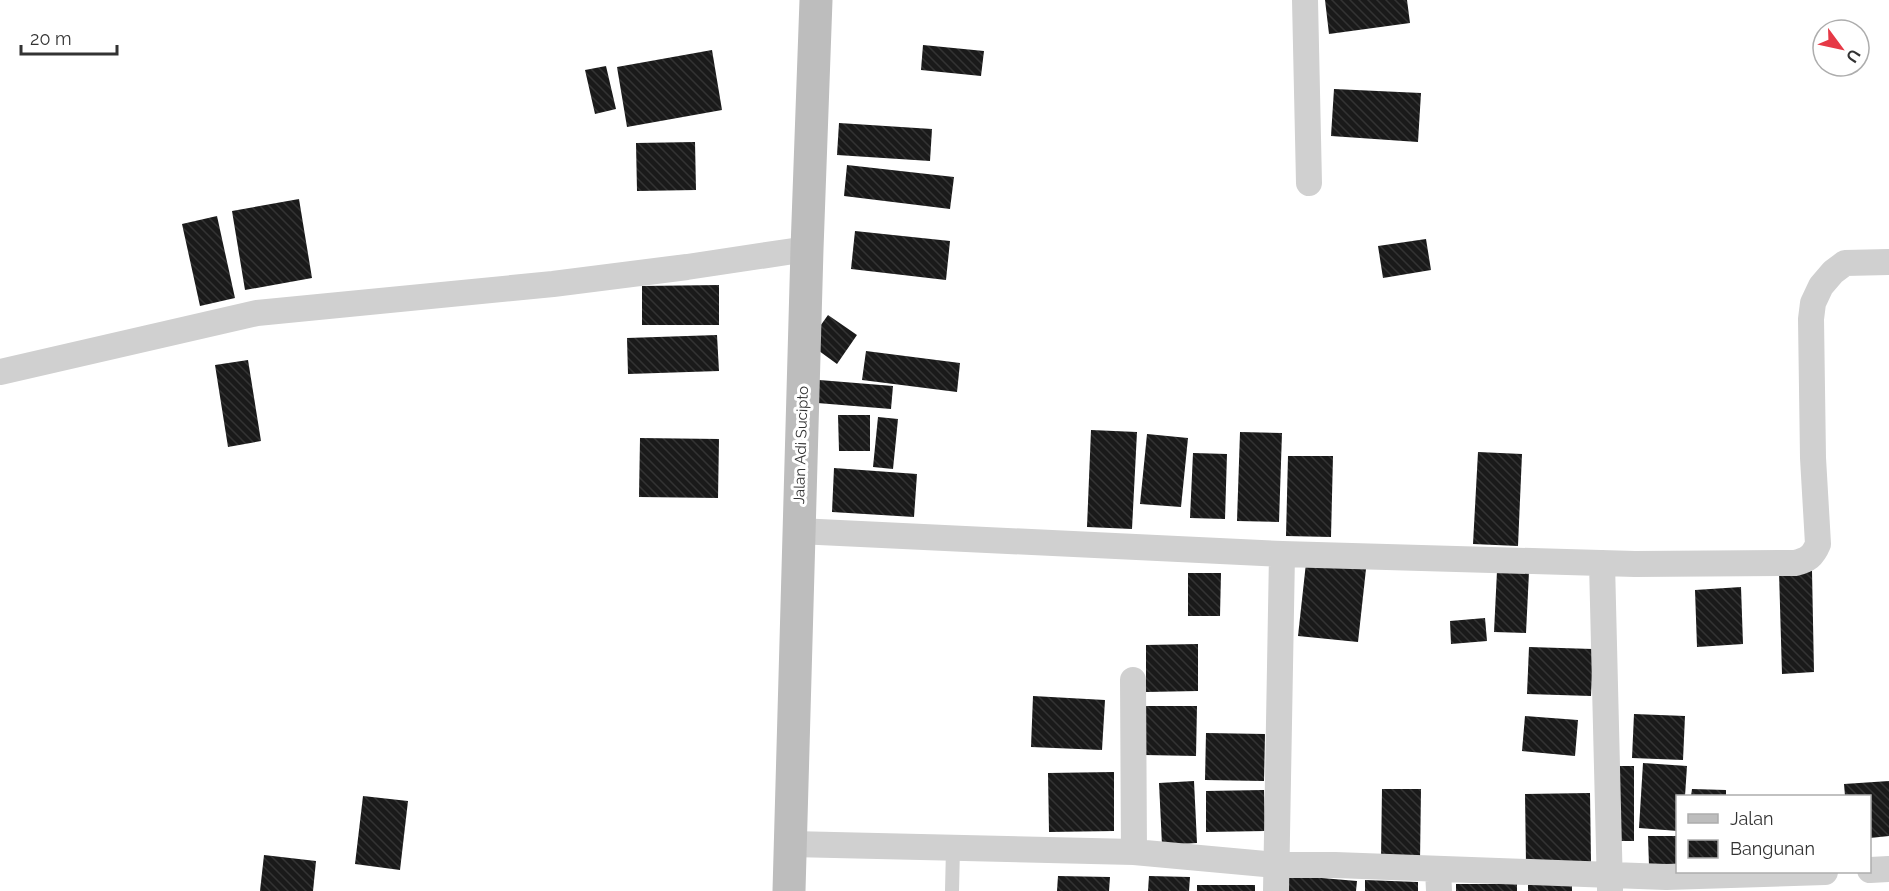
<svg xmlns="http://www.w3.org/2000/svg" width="1889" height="891" font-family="Raleway,sans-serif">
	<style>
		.building { fill: url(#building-back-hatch) }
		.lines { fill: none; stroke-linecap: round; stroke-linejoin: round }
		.lane { stroke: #d0d0d0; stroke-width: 14 }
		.street { stroke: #d0d0d0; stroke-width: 26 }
		.secondary { stroke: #bdbdbd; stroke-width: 33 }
		.labels { text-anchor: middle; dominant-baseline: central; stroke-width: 6; stroke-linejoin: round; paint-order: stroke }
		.street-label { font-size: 15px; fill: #333; stroke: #fff }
	</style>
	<defs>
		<pattern id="building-back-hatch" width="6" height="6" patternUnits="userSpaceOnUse" patternTransform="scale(1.5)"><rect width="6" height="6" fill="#1a1a1a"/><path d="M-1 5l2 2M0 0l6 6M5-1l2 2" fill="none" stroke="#333"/></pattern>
	</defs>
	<rect width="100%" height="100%" fill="#fff"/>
	<path class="building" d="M 1325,0 L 1407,0 L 1410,23 L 1329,34 Z
		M 923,45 L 984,51 L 981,76 L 921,70 Z
		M 712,50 L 722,110 L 627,127 L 617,67 Z
		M 606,66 L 616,109 L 595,114 L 585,70 Z
		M 1334,89 L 1421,93 L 1418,142 L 1331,136 Z
		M 839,123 L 932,129 L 930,161 L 837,155 Z
		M 695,142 L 696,190 L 637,191 L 636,143 Z
		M 847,165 L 954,177 L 950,209 L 844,196 Z
		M 299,199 L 312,278 L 245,290 L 232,211 Z
		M 217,216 L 235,298 L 200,306 L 182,224 Z
		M 855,231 L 950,241 L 946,280 L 851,269 Z
		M 1426,239 L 1431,270 L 1383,278 L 1378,246 Z
		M 719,285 L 719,325 L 642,325 L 642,286 Z
		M 828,315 L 857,335 L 837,364 L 808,343 Z
		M 717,335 L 719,371 L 628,374 L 627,338 Z
		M 866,351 L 960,363 L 957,392 L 862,380 Z
		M 248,360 L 261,441 L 228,447 L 215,365 Z
		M 807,379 L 893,386 L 891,409 L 805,402 Z
		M 838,415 L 870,415 L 870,451 L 839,451 Z
		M 878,417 L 898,419 L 893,469 L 873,467 Z
		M 1091,430 L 1137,432 L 1132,529 L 1087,527 Z
		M 1240,432 L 1282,433 L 1279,522 L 1237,521 Z
		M 1147,434 L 1188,438 L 1181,507 L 1140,504 Z
		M 640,438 L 719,439 L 718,498 L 639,497 Z
		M 1478,452 L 1522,454 L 1518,546 L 1473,544 Z
		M 1193,453 L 1227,454 L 1225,519 L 1190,518 Z
		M 1288,456 L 1333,456 L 1331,537 L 1286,536 Z
		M 834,468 L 917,474 L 914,517 L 832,512 Z
		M 1306,563 L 1366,569 L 1358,642 L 1298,636 Z
		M 1497,571 L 1529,572 L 1526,633 L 1494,632 Z
		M 1812,571 L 1814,672 L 1782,674 L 1779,572 Z
		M 1188,573 L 1221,573 L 1220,616 L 1188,616 Z
		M 1741,587 L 1743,644 L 1697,647 L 1695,590 Z
		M 1485,618 L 1487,641 L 1451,644 L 1450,621 Z
		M 1198,644 L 1198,691 L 1146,692 L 1146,645 Z
		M 1529,647 L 1593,649 L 1591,696 L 1527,694 Z
		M 1033,696 L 1105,700 L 1102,750 L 1031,747 Z
		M 1146,706 L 1197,706 L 1196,756 L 1145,755 Z
		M 1634,714 L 1685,716 L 1683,760 L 1632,758 Z
		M 1525,716 L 1578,720 L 1575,756 L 1522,751 Z
		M 1206,733 L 1265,734 L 1264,781 L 1205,780 Z
		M 1643,763 L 1687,766 L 1685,796 L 1678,796 L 1678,831 L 1639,828 Z
		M 1614,766 L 1634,766 L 1634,841 L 1613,841 Z
		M 1114,772 L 1114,831 L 1049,832 L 1048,773 Z
		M 1194,781 L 1197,843 L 1162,845 L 1159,783 Z
		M 1889,781 L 1889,836 L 1870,838 L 1870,796 L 1845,796 L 1844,784 Z
		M 1382,789 L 1421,789 L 1420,861 L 1381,860 Z
		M 1692,789 L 1726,790 L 1726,796 L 1691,796 Z
		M 1264,790 L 1265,831 L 1206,832 L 1206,791 Z
		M 1590,793 L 1591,863 L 1526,864 L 1525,794 Z
		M 363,796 L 408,801 L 400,870 L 355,864 Z
		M 1648,836 L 1678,836 L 1678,865 L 1649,866 Z
		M 264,855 L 316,861 L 313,891 L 260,891 Z
		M 1286,875 L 1357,881 L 1356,891 L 1285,891 Z
		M 1058,876 L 1110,877 L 1109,891 L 1057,891 Z
		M 1149,876 L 1190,877 L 1189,891 L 1148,891 Z
		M 1365,880 L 1418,882 L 1418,891 L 1365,891 Z
		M 1456,884 L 1517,884 L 1517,891 L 1456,891 Z
		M 1572,884 L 1572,891 L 1528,891 L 1528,885 Z
		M 1197,885 L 1255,885 L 1255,891 L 1197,891 Z"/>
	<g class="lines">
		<path class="lane" d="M 952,891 L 953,848"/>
		<path class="street" d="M 1305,0 L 1309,183
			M 0,372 L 257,313 L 553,284 L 687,267 L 807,249
			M 798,531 L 1282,554 L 1635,564 L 1795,563 C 1808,560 1813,556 1818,544 L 1813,458 L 1811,319 L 1813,303 L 1821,286 L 1833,272 L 1845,263 L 1889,262
			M 1602,563 L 1610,890
			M 1133,680 L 1134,852
			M 791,844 L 1134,852 L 1276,865 L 1335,865 L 1666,877 L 1825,872
			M 1438,869 L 1439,891
			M 1870,870 L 1889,869
			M 1276,891 L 1282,554"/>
		<path class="secondary" d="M 789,891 L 807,249 L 816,0"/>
	</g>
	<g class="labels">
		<g class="street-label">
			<text transform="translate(801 445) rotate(-88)">Jalan Adi Sucipto</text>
		</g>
	</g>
	<rect x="1676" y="795" width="195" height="78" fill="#ffffff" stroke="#adadad" stroke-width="1.5"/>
	<rect x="1688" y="814" width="30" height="9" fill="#bdbdbd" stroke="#adadad" stroke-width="1.5"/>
	<text x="1730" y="825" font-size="18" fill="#333333">Jalan</text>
	<rect x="1688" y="840" width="30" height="18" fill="url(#building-back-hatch)" stroke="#adadad" stroke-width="1.5"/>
	<text x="1730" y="855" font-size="18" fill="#333333">Bangunan</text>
	<g transform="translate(1841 48) rotate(123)"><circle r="28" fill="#ffffff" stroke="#adadad" stroke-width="1.5"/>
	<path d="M0-4.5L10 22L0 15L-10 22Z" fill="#e63946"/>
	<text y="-9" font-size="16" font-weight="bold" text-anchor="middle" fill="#333333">U</text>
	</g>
	<path d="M21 45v9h96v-9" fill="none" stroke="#333333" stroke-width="3"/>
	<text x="30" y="45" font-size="18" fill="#333333" stroke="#ffffff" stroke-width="4.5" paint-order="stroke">20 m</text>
</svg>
